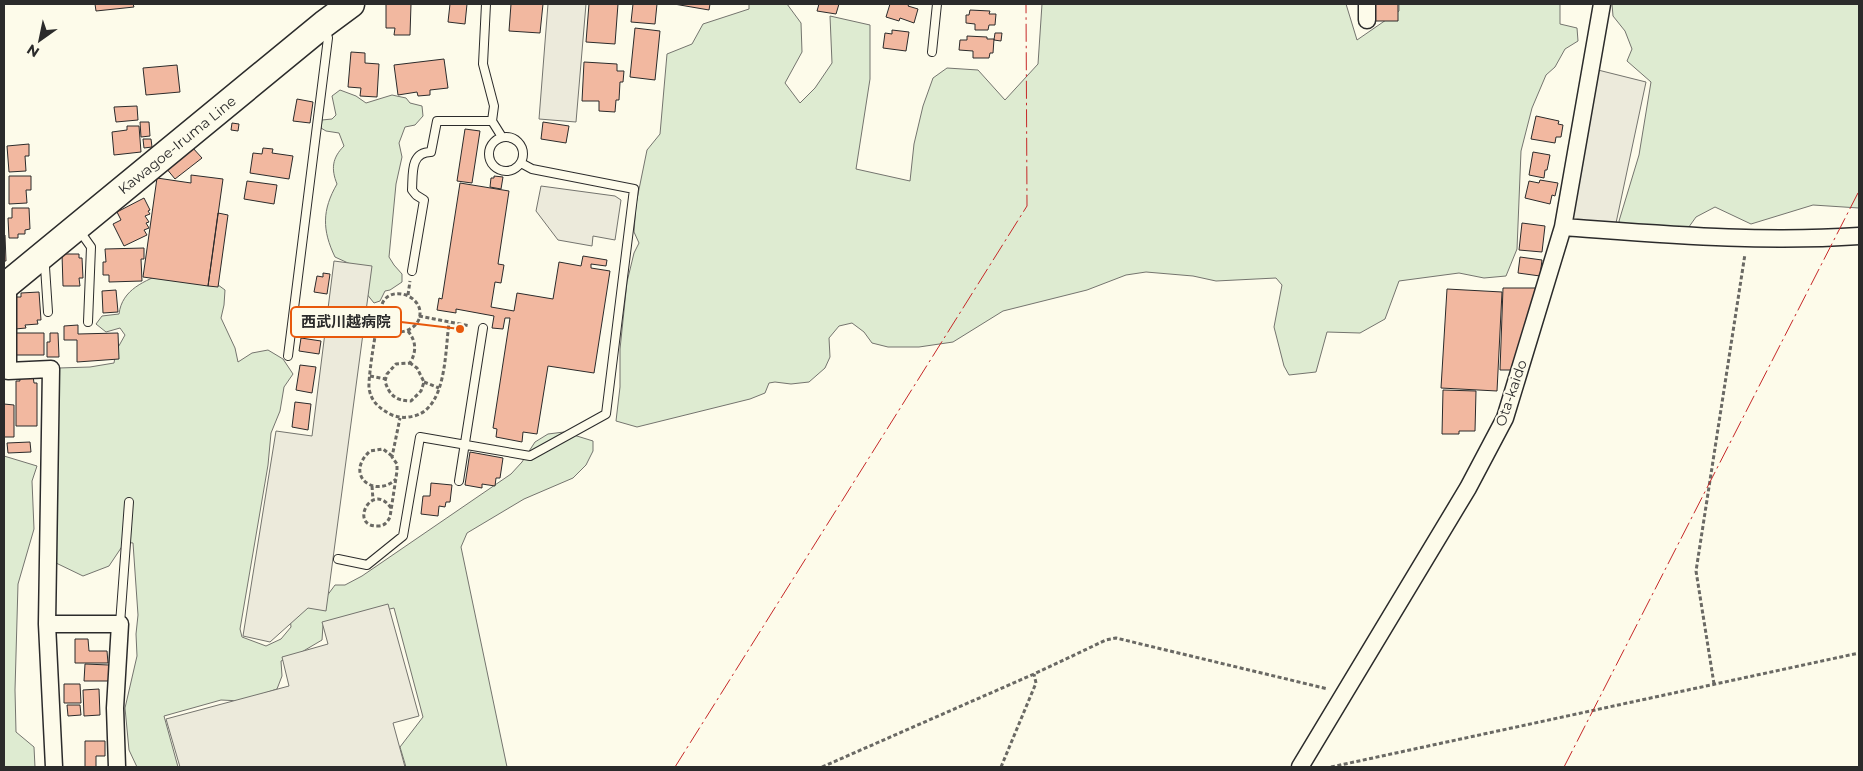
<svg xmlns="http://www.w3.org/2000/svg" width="1863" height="771" font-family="Montserrat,'Noto Sans JP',sans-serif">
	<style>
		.green { fill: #deebd1; stroke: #74746e }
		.parking { fill: #eceadb; stroke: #74746e }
		.building { fill: #f2b8a0; stroke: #2b2b2b }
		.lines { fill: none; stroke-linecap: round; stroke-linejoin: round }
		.service-casing { stroke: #2b2b2b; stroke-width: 10 }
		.minor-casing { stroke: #2b2b2b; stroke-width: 19 }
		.primary-casing { stroke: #2b2b2b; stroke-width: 29 }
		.path { stroke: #6a6964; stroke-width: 3; stroke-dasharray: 4 2.5; stroke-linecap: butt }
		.service { stroke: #fdfbea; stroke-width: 8 }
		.minor { stroke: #fdfbea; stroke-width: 16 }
		.primary { stroke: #fdfbea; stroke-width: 26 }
		.power { stroke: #c62828; stroke-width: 1; stroke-dasharray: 18 4 2.5 4; stroke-linecap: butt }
		.labels { text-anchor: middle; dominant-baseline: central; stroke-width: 4; stroke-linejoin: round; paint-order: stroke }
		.street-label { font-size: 14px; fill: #2b2b2b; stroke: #fdfbea }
		.leader { fill: none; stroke: #e8590c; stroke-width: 2 }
		.callout-dot { fill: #e8590c; stroke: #fdfbea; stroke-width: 2 }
		.callout { fill: #fdfbea; stroke: #e8590c; stroke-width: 2 }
		.callout-label { font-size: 15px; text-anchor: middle; font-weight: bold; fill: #2b2b2b }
	</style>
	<rect width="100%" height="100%" fill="#fdfbea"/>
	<path class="green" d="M 749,4 L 787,4 L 801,23 L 802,52 L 785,83 L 800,103 L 815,88 L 832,63 L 830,16 L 870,25 L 870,79 L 856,169 L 910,181 L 914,144 L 923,106 L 933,78 L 947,68 L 978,70 L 1005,100 L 1038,64 L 1042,4 L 1346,4 L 1357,40 L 1399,11 L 1399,4 L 1560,4 L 1560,24 L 1577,28 L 1578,41 L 1565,49 L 1555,67 L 1546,75 L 1532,108 L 1521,151 L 1517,249 L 1506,276 L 1484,278 L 1459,273 L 1399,281 L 1385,319 L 1360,333 L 1327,332 L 1316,372 L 1289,375 L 1284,366 L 1274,327 L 1282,285 L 1276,278 L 1216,281 L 1193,276 L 1146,272 L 1126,275 L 1087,290 L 1003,311 L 953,342 L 919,347 L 888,347 L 872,343 L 864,332 L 852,323 L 839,326 L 829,338 L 830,357 L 825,368 L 809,382 L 791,384 L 775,382 L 769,383 L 765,393 L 750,399 L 637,427 L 616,421 L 620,387 L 620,349 L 627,282 L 634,253 L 639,243 L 634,232 L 636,204 L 647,150 L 660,134 L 667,54 L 692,44 L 703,24 L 749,9 Z
		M 1612,4 L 1859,4 L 1859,208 L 1813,205 L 1751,224 L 1715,207 L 1696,217 L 1686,231 L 1625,239 L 1619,221 L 1639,155 L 1651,82 L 1627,61 L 1632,49 L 1625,31 L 1613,16 Z
		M 340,90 L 356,96 L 366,103 L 392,95 L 406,98 L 410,103 L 422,106 L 423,116 L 415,125 L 405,127 L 399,143 L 402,157 L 396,184 L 389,257 L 394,265 L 402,274 L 402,282 L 390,290 L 385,291 L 380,301 L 374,303 L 366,293 L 359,268 L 335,257 C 322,230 322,210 337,184 C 331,169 332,158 344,146 L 339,133 L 326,131 L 321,128 L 322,120 L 332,119 L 336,115 L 332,96 Z
		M 166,272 L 203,274 L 225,290 L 224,305 L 221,318 L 235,348 L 238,362 L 252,353 L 268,350 L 283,359 L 293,374 L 284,387 L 280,411 L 271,433 L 268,465 L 240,629 L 242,637 L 266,646 L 281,639 L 291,627 L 290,617 L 294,609 L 321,604 L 335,585 L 345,585 L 362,576 L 511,474 L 522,462 L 535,442 L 548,434 L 564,432 L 593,441 L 593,451 L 586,465 L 573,478 L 524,499 L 467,533 L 461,547 L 507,767 L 406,767 L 400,747 L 423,717 L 394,608 L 323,625 L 322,640 L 300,653 L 281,661 L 282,676 L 277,689 L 242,701 L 221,700 L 164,716 L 178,767 L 137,767 L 129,750 L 125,708 L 137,656 L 136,634 L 138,615 L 133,543 L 125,542 L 109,566 L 83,576 L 54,562 L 59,368 L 90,367 L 114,363 L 116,351 L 125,335 L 120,328 L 106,332 L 96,324 L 102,316 L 119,314 C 122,289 145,281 166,272 Z
		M 4,456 L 37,466 L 32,481 L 34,529 L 18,584 L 15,690 L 16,732 L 34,747 L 35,767 L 4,767 Z"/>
	<path class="parking" d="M 548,4 L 586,4 L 576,122 L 539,119 Z
		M 1598,70 L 1646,82 L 1616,223 L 1570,221 Z
		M 541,186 L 615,196 L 621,200 L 615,240 L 593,236 L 592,246 L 558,240 L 536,211 Z
		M 334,261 L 372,266 L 326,611 L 308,608 L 270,642 L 243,636 L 276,431 L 312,436 Z
		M 388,604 L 419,716 L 393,723 L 405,767 L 180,767 L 166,719 L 289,686 L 282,657 L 328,644 L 322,622 Z"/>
	<path class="building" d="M 95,4 L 133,4 L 134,7 L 96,11 Z
		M 386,4 L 411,4 L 410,35 L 394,35 L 395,28 L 386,28 Z
		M 450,4 L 467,4 L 465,24 L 448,22 Z
		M 511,4 L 543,4 L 540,33 L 509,31 Z
		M 589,4 L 618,4 L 615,44 L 586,42 Z
		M 633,4 L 657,4 L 655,24 L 631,22 Z
		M 674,4 L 710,4 L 709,10 Z
		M 819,4 L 839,4 L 836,14 L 817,11 Z
		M 890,4 L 909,4 L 908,6 L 918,9 L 914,23 L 900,18 L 899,21 L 886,17 Z
		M 1374,4 L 1398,4 L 1398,21 L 1374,21 Z
		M 970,10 L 990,11 L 989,14 L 996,14 L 995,25 L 989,25 L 988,30 L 975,30 L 975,24 L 966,23 L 966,15 L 969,15 Z
		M 635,28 L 660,31 L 655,80 L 630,77 Z
		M 892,30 L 909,32 L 906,51 L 883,48 L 885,33 L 892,34 Z
		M 995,33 L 1002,33 L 1001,41 L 994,40 Z
		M 967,36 L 987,37 L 987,39 L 994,39 L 993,53 L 990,53 L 989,58 L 973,58 L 973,51 L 959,50 L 960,40 L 967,40 Z
		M 351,52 L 365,53 L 365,63 L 379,64 L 377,97 L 360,96 L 361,88 L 348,87 Z
		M 444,59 L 448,88 L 430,90 L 430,95 L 418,96 L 417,92 L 398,95 L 394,65 Z
		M 584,62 L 617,64 L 617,71 L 624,71 L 623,82 L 620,82 L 619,100 L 616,100 L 615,112 L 599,111 L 599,101 L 582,101 Z
		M 177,65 L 180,92 L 146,95 L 143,68 Z
		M 297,99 L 313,102 L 310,123 L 293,121 Z
		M 137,106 L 138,120 L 116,122 L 114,107 Z
		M 1536,116 L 1559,121 L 1558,124 L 1563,125 L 1561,137 L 1556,137 L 1555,143 L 1531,139 Z
		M 140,122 L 149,122 L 150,136 L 141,137 Z
		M 543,122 L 569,126 L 566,143 L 541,139 Z
		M 232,123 L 239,124 L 238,131 L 231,130 Z
		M 127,126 L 139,126 L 141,152 L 114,155 L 112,132 L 127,130 Z
		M 465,129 L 480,131 L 472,183 L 457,181 Z
		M 143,139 L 151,139 L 152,147 L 144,148 Z
		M 29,144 L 29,156 L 25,156 L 26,171 L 9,172 L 7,146 Z
		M 192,147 L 202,158 L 175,179 L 166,168 Z
		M 263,148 L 273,149 L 272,153 L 293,156 L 289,179 L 250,173 L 253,153 L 262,154 Z
		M 1533,152 L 1550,155 L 1547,170 L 1545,170 L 1544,178 L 1529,175 Z
		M 191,175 L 223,179 L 208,286 L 143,277 L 157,178 L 191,183 Z
		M 9,176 L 31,176 L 31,190 L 26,190 L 27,203 L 9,204 Z
		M 494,176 L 503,177 L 501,189 L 490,187 L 491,178 L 494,178 Z
		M 1540,180 L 1558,183 L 1555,196 L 1552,195 L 1550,204 L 1525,198 L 1529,181 L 1539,183 Z
		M 247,181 L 277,185 L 274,204 L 244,199 Z
		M 460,183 L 509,191 L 498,264 L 504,265 L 501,283 L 495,282 L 491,307 L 514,311 L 517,293 L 553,299 L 559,262 L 581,266 L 583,256 L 607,260 L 606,266 L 591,264 L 591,268 L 610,271 L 594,373 L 548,366 L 537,434 L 523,432 L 522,442 L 496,437 L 497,429 L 493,428 L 510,318 L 505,318 L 503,329 L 492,328 L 494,316 L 456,309 L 456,313 L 437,310 L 439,298 L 442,299 Z
		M 144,198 L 150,210 L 148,211 L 150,214 L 145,216 L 149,222 L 146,223 L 149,228 L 144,230 L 147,235 L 124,246 L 113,224 L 121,220 L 117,212 Z
		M 12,208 L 29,208 L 30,229 L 25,230 L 25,234 L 18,234 L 18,238 L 9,238 L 8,218 L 12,218 Z
		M 218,213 L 228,215 L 218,287 L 208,286 Z
		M 1522,223 L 1545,226 L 1542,252 L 1519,250 Z
		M 4,235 L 5,235 L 6,261 L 4,261 Z
		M 144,248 L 144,259 L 141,259 L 142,281 L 109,282 L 109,275 L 103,275 L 103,262 L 106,262 L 105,249 Z
		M 62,254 L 79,254 L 79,258 L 82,258 L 83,278 L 79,278 L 80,286 L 63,286 Z
		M 1520,257 L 1542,260 L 1540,276 L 1518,273 Z
		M 323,273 L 330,274 L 327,294 L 314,292 L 317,276 L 323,277 Z
		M 1503,288 L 1536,288 L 1515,370 L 1500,370 Z
		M 1447,289 L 1502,292 L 1497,391 L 1441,388 Z
		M 116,290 L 118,312 L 103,313 L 102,291 Z
		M 39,292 L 41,320 L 37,320 L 38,324 L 25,325 L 26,328 L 15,329 L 13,297 L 21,297 L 21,293 Z
		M 78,325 L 78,334 L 118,333 L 119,359 L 77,362 L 77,340 L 64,340 L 64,326 Z
		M 14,333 L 44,333 L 44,355 L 14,355 Z
		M 50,333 L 58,333 L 59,357 L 47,357 L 47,342 L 50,342 Z
		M 301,338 L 321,341 L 319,354 L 299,351 Z
		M 300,365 L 316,367 L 312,393 L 296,390 Z
		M 19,376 L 33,376 L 34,383 L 37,383 L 37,426 L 16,426 L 16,381 L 20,381 Z
		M 1443,390 L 1476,391 L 1475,431 L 1459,431 L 1459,434 L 1442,434 Z
		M 295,402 L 311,404 L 308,430 L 292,427 Z
		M 4,404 L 14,405 L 14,437 L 4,437 Z
		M 30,442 L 31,452 L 8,453 L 7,443 Z
		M 470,452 L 503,458 L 500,478 L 496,478 L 495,486 L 482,484 L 482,488 L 465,485 Z
		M 431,483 L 452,485 L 450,502 L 446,502 L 445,507 L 439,506 L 438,516 L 421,514 L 423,496 L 430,496 Z
		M 75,639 L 88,639 L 89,651 L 107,651 L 108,663 L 75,663 Z
		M 85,664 L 109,665 L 109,681 L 84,681 Z
		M 64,684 L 80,684 L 81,703 L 64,703 Z
		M 99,689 L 100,715 L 84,716 L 83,690 Z
		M 67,705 L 80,705 L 81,715 L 68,716 Z
		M 85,741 L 105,741 L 105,756 L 96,756 L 96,767 L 85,767 Z"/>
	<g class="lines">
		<defs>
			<path id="service" d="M 486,4 L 483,64 L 494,106 L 492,121 L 502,137
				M 932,52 L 937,4
				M489 154a17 17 0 1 1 34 0a17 17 0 1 1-34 0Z
				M 79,230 L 91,247 L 88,322
				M 42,263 L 45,267 L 48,312
				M 412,271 L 424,200 L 416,195 L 412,190 C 413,174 410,152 431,152 L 437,121 L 492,121
				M 288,356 L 328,38 L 325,28
				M 459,481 L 483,328
				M 338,559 L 367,565 L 403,536 L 420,437 L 530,456 L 606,414 L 634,189 L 532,169 L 521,163
				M 120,624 L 129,502"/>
			<path id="minor" d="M 1367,20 L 1367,4
				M 1563,227 C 1662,234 1760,243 1859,236
				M 8,284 L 8,371 L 51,369 L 47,624 L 54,767
				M 47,624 L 120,624 L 115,708 L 117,767
				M 1300,767 L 1468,488 L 1505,418 L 1563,227 L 1602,4"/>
			<path id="primary" d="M 4,287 L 324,24 L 351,4"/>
		</defs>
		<use href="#service" class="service-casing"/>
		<use href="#minor" class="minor-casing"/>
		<use href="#primary" class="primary-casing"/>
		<path class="path" d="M 408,295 L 410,281
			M 419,316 L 470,326
			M 378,321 C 382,324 386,328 390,330 C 403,336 421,327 420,312 C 419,295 392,286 383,302 C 378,312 368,376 369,388 C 371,402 380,409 392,415 C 400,418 406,418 414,416 C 447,408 445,350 449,323
			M 408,331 C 416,341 417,351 410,363 L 396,364 L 387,374 L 385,381 C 389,395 396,401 411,401 L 421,391 L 424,382 L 417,368 L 410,363
			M 370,376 L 386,379
			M 424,382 L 439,388
			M 392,456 L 383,449 L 370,451 C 343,476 376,499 396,479
			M 372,486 L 373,500
			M 391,508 C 372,480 348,527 378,526 C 384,526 387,523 390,517 L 397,471 L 397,464 L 392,457 L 400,418
			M 1714,684 L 1696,571 L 1745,254
			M 822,767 L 1034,674 L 1106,640 L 1116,638 L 1328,689
			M 1001,767 L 1036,683 L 1034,674
			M 1331,767 L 1859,653"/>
		<use href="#service" class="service"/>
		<use href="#minor" class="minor"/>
		<use href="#primary" class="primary"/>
		<path class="power" d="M 675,767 L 1027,206 L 1026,4
			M 1564,767 L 1859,191"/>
	</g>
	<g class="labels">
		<g class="street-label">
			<text transform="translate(177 145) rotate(-39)">Kawagoe-Iruma Line</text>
			<text transform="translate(1511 393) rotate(-71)">Ota-kaido</text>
		</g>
	</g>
	<path class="leader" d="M460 329L401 322"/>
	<circle class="callout-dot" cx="460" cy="329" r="5"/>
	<rect class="callout" x="291" y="307" width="110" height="30" rx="5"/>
	<g class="callout-label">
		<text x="346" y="327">西武川越病院</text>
	</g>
	<rect width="1863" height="771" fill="none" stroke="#2b2b2b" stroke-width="10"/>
	<g transform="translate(40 40) rotate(213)" stroke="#fdfbea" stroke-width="4" paint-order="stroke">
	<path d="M0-4L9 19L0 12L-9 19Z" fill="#2b2b2b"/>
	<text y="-8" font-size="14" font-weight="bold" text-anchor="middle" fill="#2b2b2b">N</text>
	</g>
</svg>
